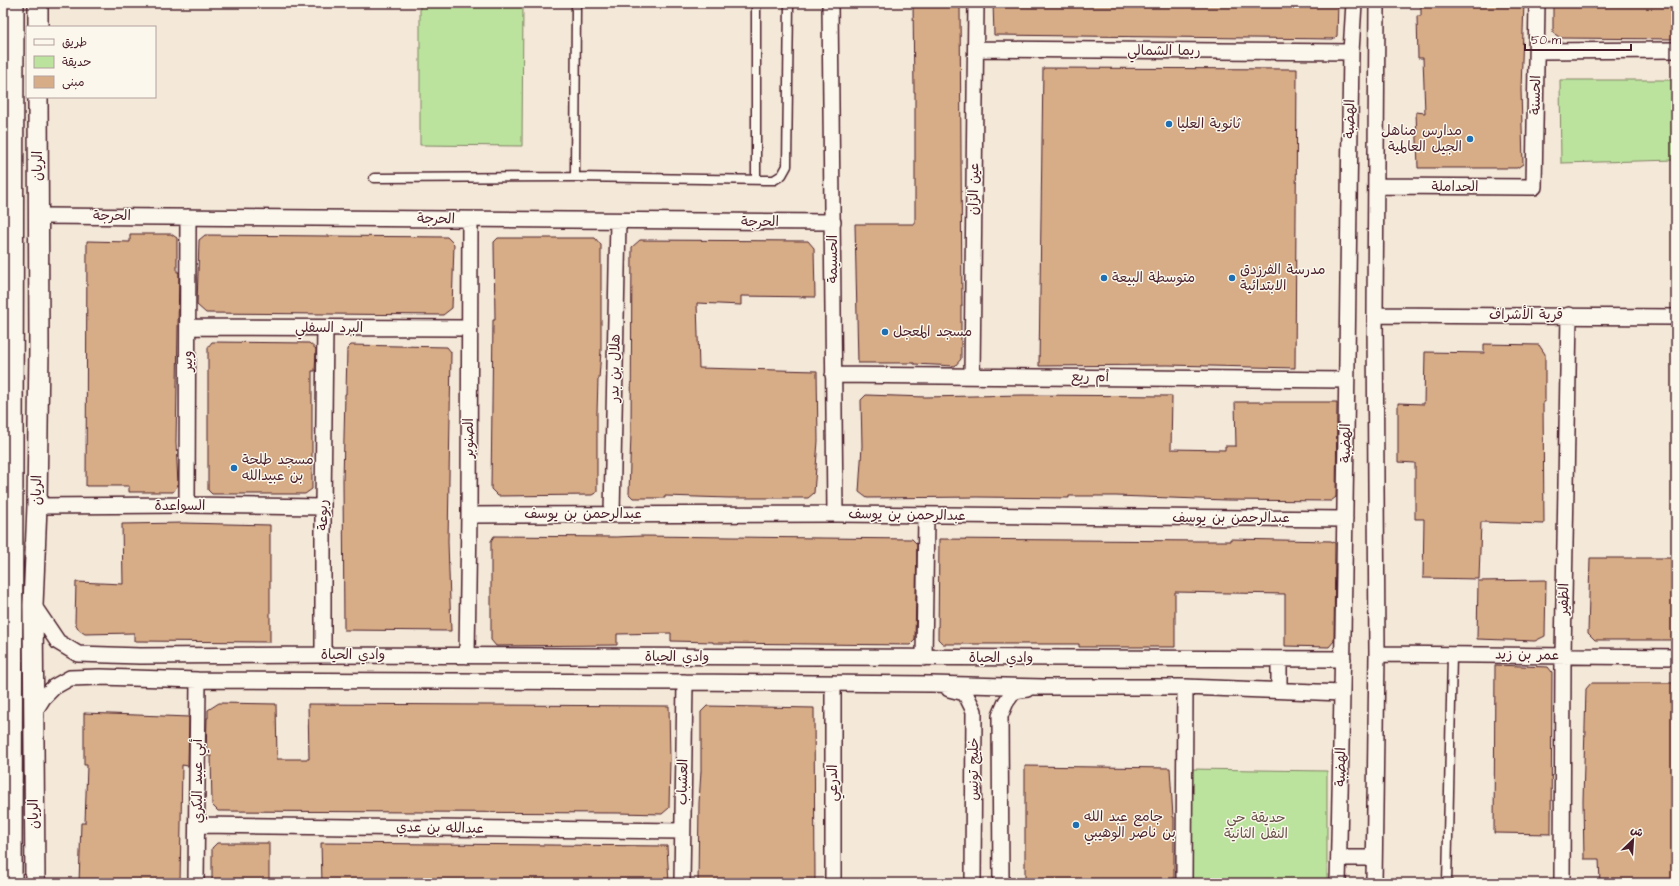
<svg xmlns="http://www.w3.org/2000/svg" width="1679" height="886" font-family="'Architects Daughter','Playpen Sans Arabic',sans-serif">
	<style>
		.green { fill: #bbe39e; stroke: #828164 }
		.building { fill: #d7ad88; stroke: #4a1f2b }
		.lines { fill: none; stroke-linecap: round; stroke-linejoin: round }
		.service-casing { stroke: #4a1f2b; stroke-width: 11 }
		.minor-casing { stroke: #4a1f2b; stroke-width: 18 }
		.tertiary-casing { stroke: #4a1f2b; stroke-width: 22 }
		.service { stroke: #fbf7ec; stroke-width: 8 }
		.minor { stroke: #fbf7ec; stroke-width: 15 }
		.tertiary { stroke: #fbf7ec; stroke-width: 19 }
		.poi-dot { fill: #1f6fb2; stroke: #fbf7ec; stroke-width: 1.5 }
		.labels { text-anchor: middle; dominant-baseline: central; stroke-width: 3; stroke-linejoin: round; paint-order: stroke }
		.street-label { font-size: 14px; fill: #4a1f2b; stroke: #fbf7ec }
		.poi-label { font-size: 14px; fill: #4a1f2b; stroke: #fbf7ec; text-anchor: start }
		.park-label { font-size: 14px; fill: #665048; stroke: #fbf7ec }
	</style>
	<rect width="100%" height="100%" fill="#f4e8d8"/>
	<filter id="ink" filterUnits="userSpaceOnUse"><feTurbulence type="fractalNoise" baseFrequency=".025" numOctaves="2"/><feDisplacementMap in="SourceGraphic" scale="8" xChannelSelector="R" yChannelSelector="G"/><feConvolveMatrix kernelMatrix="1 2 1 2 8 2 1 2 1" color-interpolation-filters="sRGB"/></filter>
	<g filter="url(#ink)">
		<path class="green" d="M 420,3 L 523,3 L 522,146 L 420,145 Z
			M 1560,80 L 1676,80 L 1676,160 L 1561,163 Z
			M 1189,769 L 1327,771 L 1327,883 L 1189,883 Z"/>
		<path class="building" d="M 913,3 L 960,3 L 962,306 L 961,306 L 961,359 L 955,366 L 914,364 L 914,363 L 858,363 L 855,224 L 915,224 L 915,92 L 914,92 Z
			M 993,3 L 1338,3 L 1337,36 L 1333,39 L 994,35 Z
			M 1421,3 L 1524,3 L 1521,89 L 1523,164 L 1517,168 L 1418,168 L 1416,112 L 1425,113 L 1423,58 L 1418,58 L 1417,16 L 1421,16 Z
			M 1553,3 L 1676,3 L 1676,39 L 1561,38 L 1553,33 Z
			M 1043,68 L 1297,69 L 1295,368 L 1168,365 L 1039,366 Z
			M 130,234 L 171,234 L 177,238 L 177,272 L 179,272 L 176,442 L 178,485 L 173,492 L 129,492 L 129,486 L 86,486 L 87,241 L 130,242 Z
			M 205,235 L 447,237 L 454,244 L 452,308 L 443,315 L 206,313 L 197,305 L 199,240 Z
			M 498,238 L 595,238 L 601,245 L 601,351 L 599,379 L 598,379 L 597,413 L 597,492 L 592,495 L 498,496 L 491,489 L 493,320 L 495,320 L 494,242 Z
			M 640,240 L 808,241 L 814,248 L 815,297 L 741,296 L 741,305 L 697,303 L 699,368 L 817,371 L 818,441 L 814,493 L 808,498 L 729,498 L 665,496 L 665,498 L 633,498 L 629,494 L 631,433 L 632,247 Z
			M 212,342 L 309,343 L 316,349 L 315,371 L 312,371 L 312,489 L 305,494 L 212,494 L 208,490 L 208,347 Z
			M 1484,344 L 1539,345 L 1545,354 L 1545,402 L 1543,402 L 1544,524 L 1481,522 L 1479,579 L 1423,578 L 1424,519 L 1415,519 L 1415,463 L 1398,462 L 1398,403 L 1424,404 L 1425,352 L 1484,353 Z
			M 351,345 L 447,347 L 451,352 L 448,542 L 451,631 L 344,630 L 343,480 L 345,394 L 346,394 L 347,349 Z
			M 866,395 L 925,397 L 1022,395 L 1172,396 L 1171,449 L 1225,450 L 1225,446 L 1236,446 L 1235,402 L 1337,402 L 1336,497 L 1331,501 L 1226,500 L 1116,496 L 1069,496 L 1069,498 L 977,497 L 867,498 L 859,492 L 862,446 L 861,400 Z
			M 183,523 L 270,525 L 270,642 L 134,641 L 134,633 L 85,634 L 79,630 L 75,623 L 76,582 L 123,584 L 122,524 Z
			M 494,536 L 616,537 L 642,536 L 912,539 L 917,544 L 915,640 L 910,645 L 713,643 L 713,642 L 671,641 L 671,633 L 617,634 L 617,645 L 496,646 L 491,640 L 491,541 Z
			M 939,539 L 1203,541 L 1230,541 L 1230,539 L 1331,541 L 1335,543 L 1334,641 L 1329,647 L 1285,646 L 1285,594 L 1175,592 L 1175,647 L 1079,647 L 1079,644 L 943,644 L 938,639 Z
			M 1590,558 L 1676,558 L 1676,640 L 1595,640 L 1588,633 Z
			M 1546,580 L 1545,636 L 1535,641 L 1477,639 L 1478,581 Z
			M 1495,665 L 1548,667 L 1552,672 L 1551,834 L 1494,833 Z
			M 1591,683 L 1676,683 L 1676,883 L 1600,883 L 1599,859 L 1584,859 L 1583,801 L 1586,689 Z
			M 219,703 L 276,704 L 277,759 L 309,759 L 308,704 L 669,706 L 670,760 L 669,808 L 662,814 L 618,813 L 218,811 L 212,805 L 211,756 L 206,756 L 207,718 L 208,718 L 208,710 Z
			M 707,706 L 814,708 L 815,883 L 698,883 L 699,803 L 701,771 L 701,712 Z
			M 84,713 L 189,717 L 188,766 L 182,765 L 180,883 L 79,883 L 81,823 L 85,823 L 87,765 L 84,765 Z
			M 1025,766 L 1170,768 L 1173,817 L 1174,817 L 1174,883 L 1025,883 Z
			M 217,843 L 269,843 L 269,883 L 212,883 L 212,848 Z
			M 321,843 L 667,846 L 669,883 L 322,883 Z"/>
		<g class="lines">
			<defs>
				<path id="service" d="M 756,3 L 756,180
					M 575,177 L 576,3
					M 374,178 L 575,177 L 774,180 L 782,175 L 787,166 L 789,3
					M 1447,883 L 1452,655"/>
				<path id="minor" d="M 830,3 L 835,514
					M 976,49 L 1351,52
					M 1537,51 L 1676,50
					M 1376,186 L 1534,187 L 1537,3
					M 39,216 L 833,222
					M 1375,315 L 1676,317
					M 188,327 L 470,328
					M 833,375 L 1346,380
					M 972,376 L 976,3
					M 187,505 L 188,217
					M 37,506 L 187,505 L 323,507
					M 612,514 L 618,221
					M 469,515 L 835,514 L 1345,519
					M 33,605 L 58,642 L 78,654 L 140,656 L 323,655 L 1343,659
					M 1377,654 L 1676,657
					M 323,655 L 323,507 L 325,328
					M 467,656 L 469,515 L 470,220
					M 924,658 L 926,516
					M 1279,660 L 1279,690
					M 949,689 L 965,693 L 974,711 L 973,883
					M 33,714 L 43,698 L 54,687 L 70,678 L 100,677 L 198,680 L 685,682 L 931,684 L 1043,687 L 1185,687 L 1342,693
					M 198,825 L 682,831
					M 1339,858 L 1374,858
					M 196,883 L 198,680
					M 682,883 L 685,682
					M 833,883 L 833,683
					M 1001,883 L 1000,716 L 1006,702 L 1014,691 L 1027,689
					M 1184,883 L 1185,687
					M 1338,883 C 1345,606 1347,329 1351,52 L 1354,3
					M 1374,883 L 1377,654 L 1375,315 L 1377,3
					M 1562,883 L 1563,656 L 1569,315"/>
				<path id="tertiary" d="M 38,3 L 38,27
					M 12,883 L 14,3
					M 35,883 L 33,605 L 37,506 L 39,348 L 38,97"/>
			</defs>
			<use href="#service" class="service-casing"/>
			<use href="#minor" class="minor-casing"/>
			<use href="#tertiary" class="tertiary-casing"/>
			<use href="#service" class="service"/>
			<use href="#minor" class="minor"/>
			<use href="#tertiary" class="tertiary"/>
		</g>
	</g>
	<g class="poi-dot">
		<circle cx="1169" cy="124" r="4"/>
		<circle cx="1470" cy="139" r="4"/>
		<circle cx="1104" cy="278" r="4"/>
		<circle cx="1232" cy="278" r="4"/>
		<circle cx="885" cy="332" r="4"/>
		<circle cx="234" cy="468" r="4"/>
		<circle cx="1076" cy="825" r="4"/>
	</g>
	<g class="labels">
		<g class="street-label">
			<text x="1164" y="51">ريما الشمالي</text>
			<text transform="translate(1536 95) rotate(-89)">الحسنة</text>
			<text transform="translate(1350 119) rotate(-89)">الهضبة</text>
			<text transform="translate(38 166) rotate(-90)">الريان</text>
			<text x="1455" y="187">الحداملة</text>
			<text transform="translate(974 189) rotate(-89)">عين الزان</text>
			<text x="112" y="216">الحرجة</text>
			<text transform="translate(436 219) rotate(1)">الحرجة</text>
			<text x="760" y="222">الحرجة</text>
			<text transform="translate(833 259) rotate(-90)">الحسيمة</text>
			<text x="1526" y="315">قرية الأشراف</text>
			<text x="329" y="328">البرد السفلي</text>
			<text transform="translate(188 361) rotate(-90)">وبير</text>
			<text transform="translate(615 368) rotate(-89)">هلال بن بدر</text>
			<text transform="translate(1090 377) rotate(1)">أم ريع</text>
			<text transform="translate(469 438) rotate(-90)">الصنوبر</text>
			<text transform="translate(1346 443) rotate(-90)">الهضبة</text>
			<text transform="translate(37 490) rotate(-89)">الريان</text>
			<text x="180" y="506">السواعدة</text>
			<text x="583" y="514">عبدالرحمن بن يوسف</text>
			<text transform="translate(323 515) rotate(-90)">ربوعة</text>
			<text transform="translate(907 515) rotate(1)">عبدالرحمن بن يوسف</text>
			<text x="1231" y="518">عبدالرحمن بن يوسف</text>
			<text transform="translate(1564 599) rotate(-89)">الظفير</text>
			<text x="353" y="655">وادي الحياة</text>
			<text transform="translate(1527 655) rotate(1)">عمر بن زيد</text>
			<text x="677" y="657">وادي الحياة</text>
			<text x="1001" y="658">وادي الحياة</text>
			<text transform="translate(1341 767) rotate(-89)">الهضبة</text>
			<text transform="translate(974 769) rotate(-90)">خليج تونس</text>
			<text transform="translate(198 781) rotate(-90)">أبي عبيد البكري</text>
			<text transform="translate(683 782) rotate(-89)">العشباب</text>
			<text transform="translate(833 783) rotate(-90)">الدرعي</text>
			<text transform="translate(34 814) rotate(-91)">الريان</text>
			<text transform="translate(440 828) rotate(1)">عبدالله بن عدي</text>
		</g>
		<g class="poi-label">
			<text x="1177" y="124">ثانوية العليا</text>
			<text x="1462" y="131" text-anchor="end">مدارس مناهل<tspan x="1462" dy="16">الجيل العالمية</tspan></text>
			<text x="1240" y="270">مدرسة الفرزدق<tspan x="1240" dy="16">الابتدائية</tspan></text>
			<text x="1112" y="278">متوسطة البيعة</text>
			<text x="893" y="332">مسجد المعجل</text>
			<text x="242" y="460">مسجد طلحة<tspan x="242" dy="16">بن عبيدالله</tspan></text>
			<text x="1084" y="817">جامع عبد الله<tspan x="1084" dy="16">بن ناصر الوهيبي</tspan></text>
		</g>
		<g class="park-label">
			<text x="1256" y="818">حديقة حي<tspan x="1256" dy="16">النفل الثانية</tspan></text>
		</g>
	</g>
	<rect width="1679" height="886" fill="none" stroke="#fbf7ec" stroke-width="16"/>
	<rect x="8" y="8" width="1663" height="870" fill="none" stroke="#4a1f2b" stroke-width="1.5" filter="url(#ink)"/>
	<rect x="26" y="26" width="130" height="72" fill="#fbf7ec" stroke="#b4a19f"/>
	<rect x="34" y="39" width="20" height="6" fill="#fbf7ec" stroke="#b4a19f"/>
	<text x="62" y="46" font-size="12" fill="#4a1f2b">طريق</text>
	<rect x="34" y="56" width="20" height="12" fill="#bbe39e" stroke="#b4a19f"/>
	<text x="62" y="66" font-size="12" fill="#4a1f2b">حديقة</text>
	<rect x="34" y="76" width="20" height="12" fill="#d7ad88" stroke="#b4a19f"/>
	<text x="62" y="86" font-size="12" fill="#4a1f2b">مبنى</text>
	<g transform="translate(1633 840) rotate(25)" stroke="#fbf7ec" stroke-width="3" paint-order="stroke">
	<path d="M0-3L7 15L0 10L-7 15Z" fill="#4a1f2b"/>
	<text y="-6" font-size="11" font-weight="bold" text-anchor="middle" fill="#4a1f2b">ش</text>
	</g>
	<path d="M1525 44v6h106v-6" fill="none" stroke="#4a1f2b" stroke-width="2"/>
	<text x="1531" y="44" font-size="12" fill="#4a1f2b" stroke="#fbf7ec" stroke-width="3" paint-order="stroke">50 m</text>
</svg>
